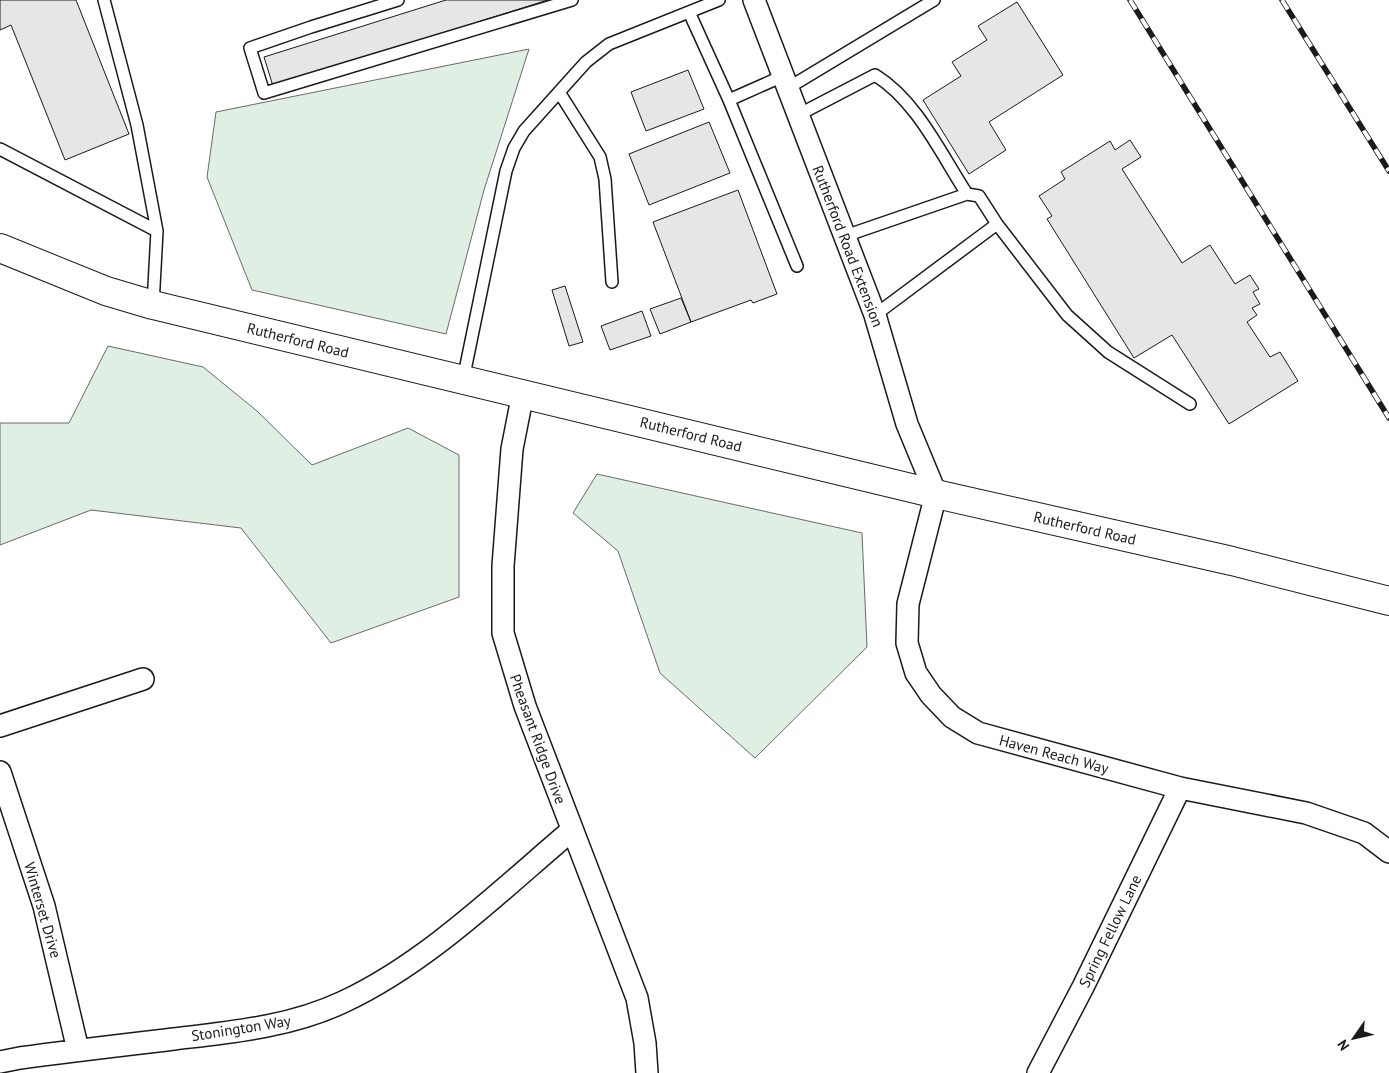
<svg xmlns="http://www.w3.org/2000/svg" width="1389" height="1073" font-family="'PT Sans',sans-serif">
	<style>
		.green { fill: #e0efe3; stroke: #6a6a6a }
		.building { fill: #e6e6e6; stroke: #1a1a1a }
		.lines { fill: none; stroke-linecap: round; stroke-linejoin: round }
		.lane-casing { stroke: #1a1a1a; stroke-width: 14 }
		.street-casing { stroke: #1a1a1a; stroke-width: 24 }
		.secondary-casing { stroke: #1a1a1a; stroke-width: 30 }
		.lane { stroke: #fff; stroke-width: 11 }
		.street { stroke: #fff; stroke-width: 21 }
		.secondary { stroke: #fff; stroke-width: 28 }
		.rail-casing { stroke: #1a1a1a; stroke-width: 5.5 }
		.rail { stroke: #fff; stroke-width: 4; stroke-dasharray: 11; stroke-linecap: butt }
		.labels { text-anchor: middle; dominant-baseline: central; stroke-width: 4; stroke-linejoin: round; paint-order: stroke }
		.street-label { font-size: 15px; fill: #1a1a1a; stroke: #fff }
	</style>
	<rect width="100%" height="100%" fill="#fff"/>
	<path class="green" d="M 529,49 L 484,190 L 446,334 L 252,290 L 207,177 L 216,112 Z
		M 108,346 L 203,367 L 257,411 L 312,465 L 408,428 L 459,455 L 459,597 L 331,643 L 241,528 L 91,510 L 0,545 L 0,423 L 69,423 Z
		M 597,474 L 862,533 L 867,647 L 755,758 L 660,673 L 618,551 L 573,513 Z"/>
	<path class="building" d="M 0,0 L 76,0 L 129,134 L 65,160 L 11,25 L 0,30 Z
		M 446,0 L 548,0 L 273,86 L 264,57 Z
		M 1017,2 L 1063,75 L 989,122 L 1006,150 L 969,174 L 923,100 L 961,76 L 952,62 L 987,40 L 978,26 Z
		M 688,70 L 704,109 L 646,131 L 631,92 Z
		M 709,122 L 730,173 L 649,205 L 629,154 Z
		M 1130,140 L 1141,157 L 1122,169 L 1182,263 L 1210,245 L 1235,284 L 1250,275 L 1259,289 L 1253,292 L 1260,304 L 1252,308 L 1257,315 L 1247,322 L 1270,357 L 1280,352 L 1298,381 L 1229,424 L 1172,335 L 1134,358 L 1047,219 L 1052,216 L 1039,196 L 1065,179 L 1061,172 L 1110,141 L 1115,150 Z
		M 738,190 L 777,294 L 753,303 L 751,300 L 691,322 L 653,222 Z
		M 565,286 L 583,342 L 569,346 L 552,290 Z
		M 681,298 L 691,322 L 660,334 L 650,309 Z
		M 642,311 L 651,336 L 610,350 L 601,326 Z"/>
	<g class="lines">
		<defs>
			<path id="lane" d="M 104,0 L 137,125 L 157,231 L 153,305
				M 398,0 L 311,27 L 250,48 L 264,93 L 572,0
				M 689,12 L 729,100
				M 783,76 L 729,100 L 797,266
				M 788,88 L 934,0
				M 559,92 L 600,157 L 605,179 L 612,282
				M 798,115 L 875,75 C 917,101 941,154 967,194
				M 0,149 L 157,231
				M 845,236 L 967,194 L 979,196 L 997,224
				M 875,315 L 997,224 L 1067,315 L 1108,352 L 1190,404
				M 463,380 L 506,171 L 514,148 L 524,131 L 586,62 L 609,44 L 719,0"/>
			<path id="street" d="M 754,0 L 875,315 L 907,424 L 936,494 L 908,604 L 907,643 L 916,673 L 931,695 L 952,717 L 978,733 L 1180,788 L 1306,813 L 1364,833 L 1389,852
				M 523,393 L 512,449 L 503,566 L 503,633 L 525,706 L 637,998 L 645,1043 L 647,1073
				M 0,726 L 143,679
				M 0,772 L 44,906 L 78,1050
				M 0,1062 L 20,1058 C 71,1051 123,1045 174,1039 C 232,1032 290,1027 343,1002 C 427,963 501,890 572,830
				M 1038,1073 L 1083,987 L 1180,788"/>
			<path id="secondary" d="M 0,248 L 106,291 L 153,305 L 936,494 L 1232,561 L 1389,601"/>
		</defs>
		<use href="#lane" class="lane-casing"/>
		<use href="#street" class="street-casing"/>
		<use href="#secondary" class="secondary-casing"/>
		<use href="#lane" class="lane"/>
		<use href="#street" class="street"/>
		<use href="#secondary" class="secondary"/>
		<defs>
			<path id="rail" d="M 1130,0 L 1389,418
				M 1282,0 L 1389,171"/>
		</defs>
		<use href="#rail" class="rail-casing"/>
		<use href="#rail" class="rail"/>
	</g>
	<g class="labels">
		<g class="street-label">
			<text transform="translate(848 246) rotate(69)">Rutherford Road Extension</text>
			<text transform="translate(298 340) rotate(14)">Rutherford Road</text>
			<text transform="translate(691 434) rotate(14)">Rutherford Road</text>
			<text transform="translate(1085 528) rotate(13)">Rutherford Road</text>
			<text transform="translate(538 739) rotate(70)">Pheasant Ridge Drive</text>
			<text transform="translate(1054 754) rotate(15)">Haven Reach Way</text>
			<text transform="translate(43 910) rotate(74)">Winterset Drive</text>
			<text transform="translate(1110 931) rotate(-64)">Spring Fellow Lane</text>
			<text transform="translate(241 1028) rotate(-9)">Stonington Way</text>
		</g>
	</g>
	<g transform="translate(1354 1038) rotate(236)" stroke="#ffffff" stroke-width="4" paint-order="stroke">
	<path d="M0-4L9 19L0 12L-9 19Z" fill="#1a1a1a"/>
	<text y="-8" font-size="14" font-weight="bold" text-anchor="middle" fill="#1a1a1a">N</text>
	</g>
</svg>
